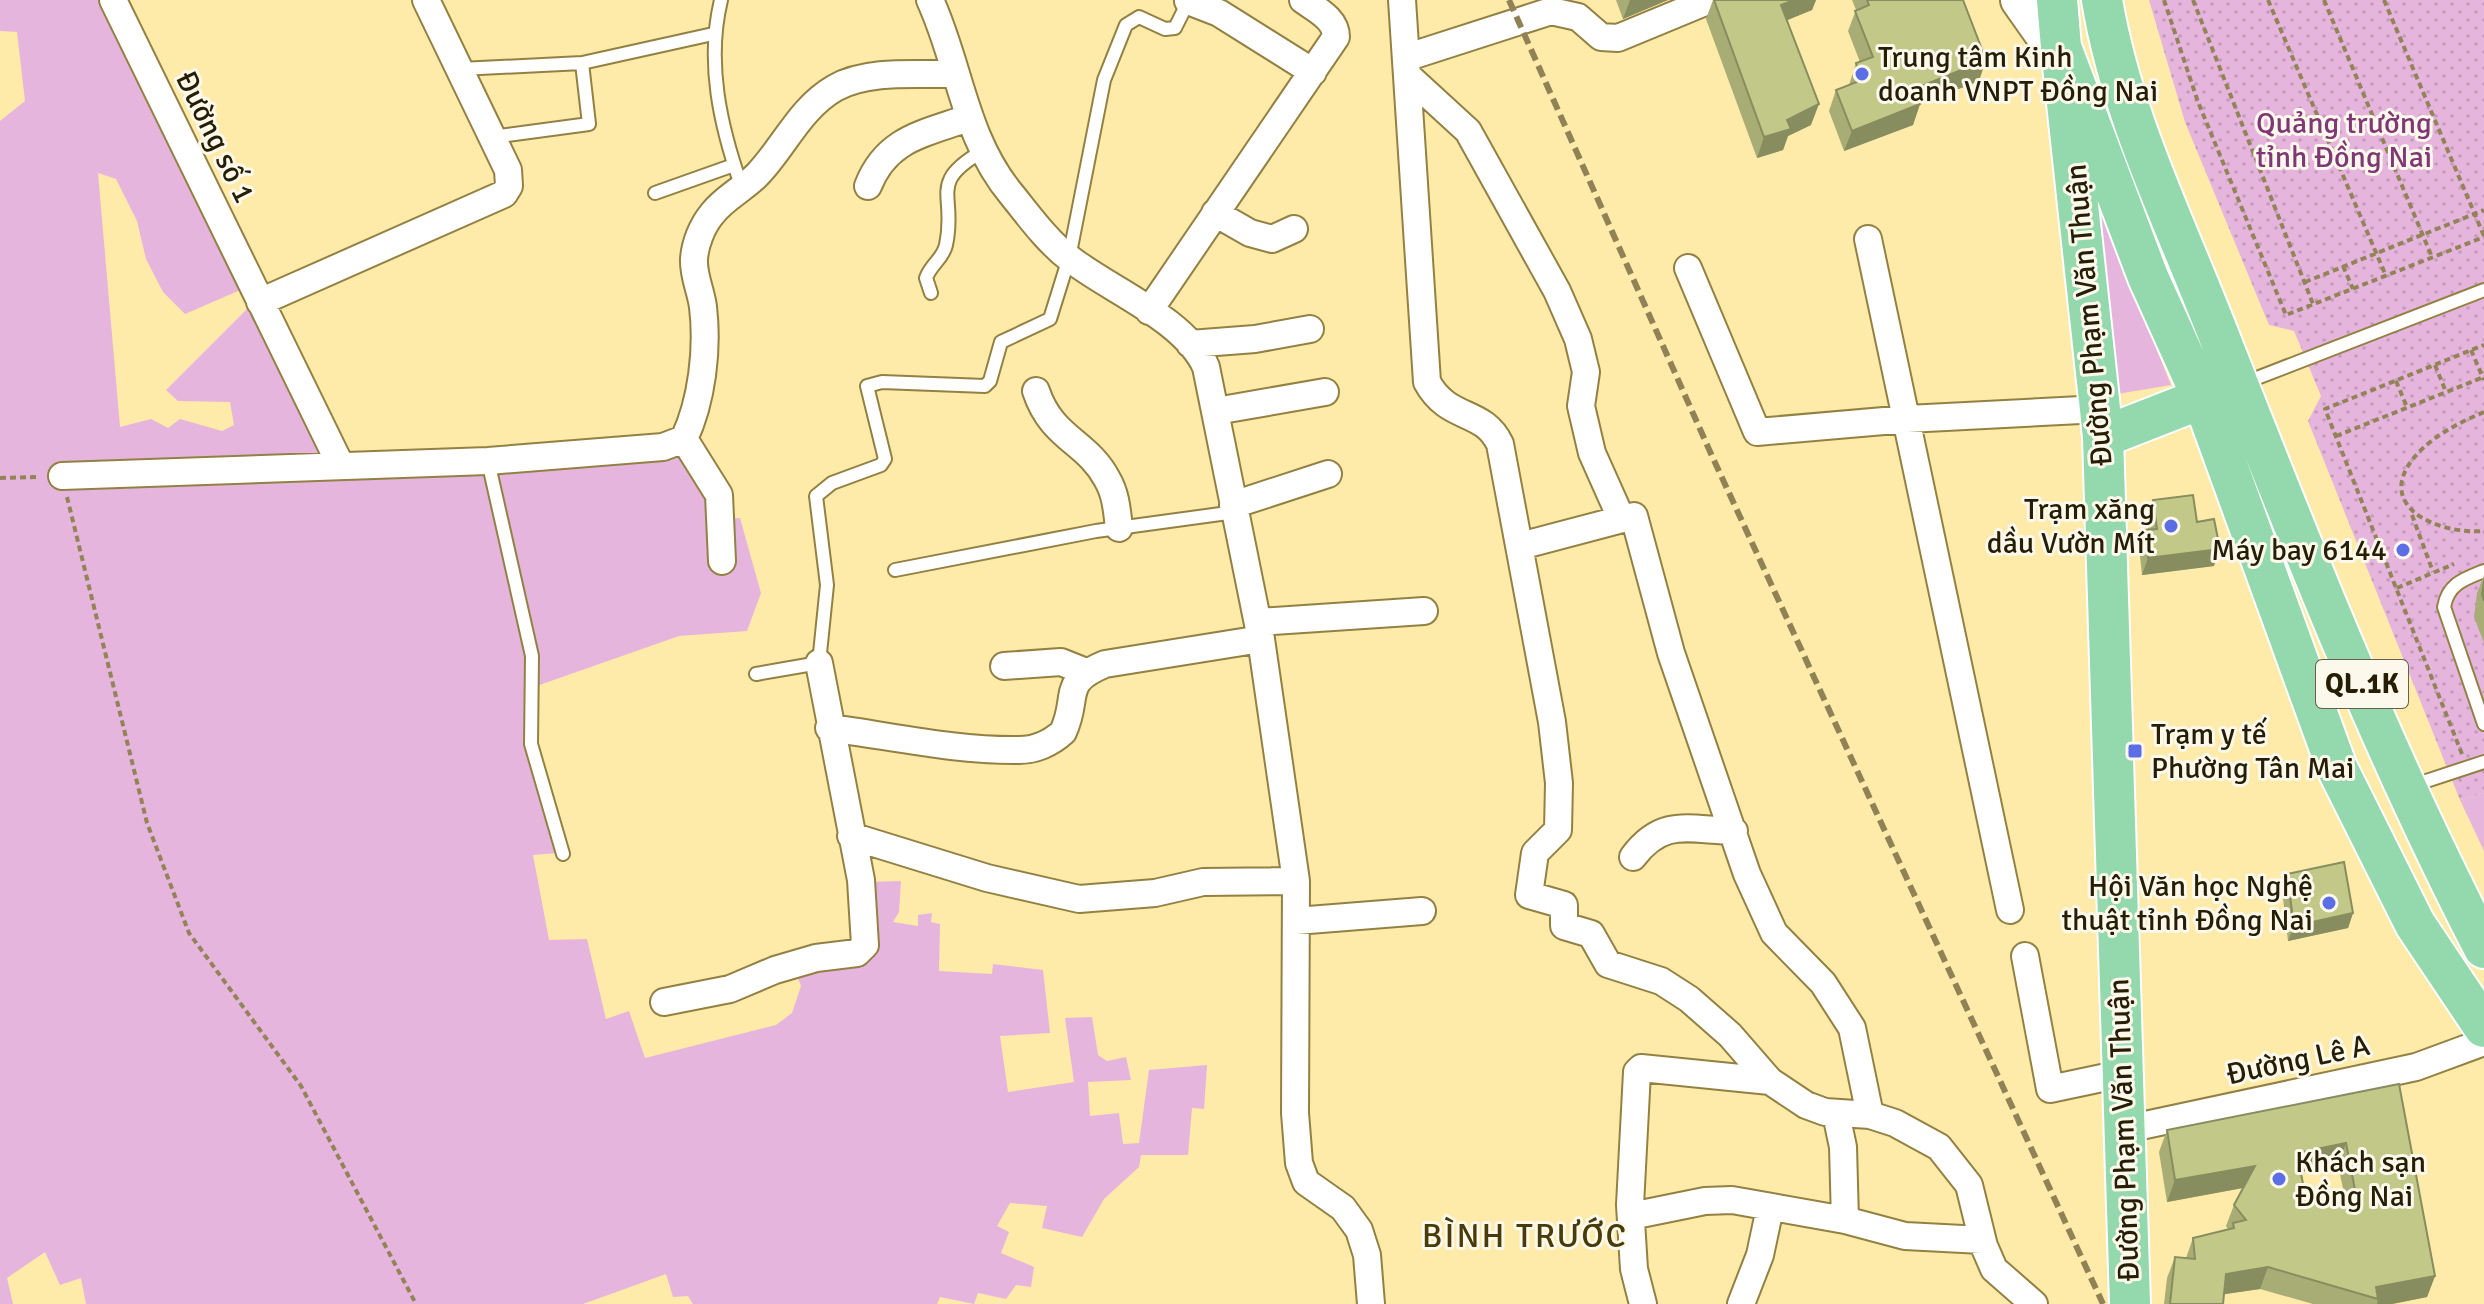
<svg xmlns="http://www.w3.org/2000/svg" width="2484" height="1304" font-family="Signika,sans-serif">
	<style>
		.green { fill: #e6b5dd }
		.park { fill: url(#park-dots) }
		.lines { fill: none; stroke-linecap: round; stroke-linejoin: round }
		.service-casing { stroke: #938143; stroke-width: 16 }
		.minor-casing { stroke: #938143; stroke-width: 30 }
		.secondary-casing { stroke: #938143; stroke-width: 40 }
		.primary-casing { stroke: #fff; stroke-width: 44 }
		.path { stroke: #928457; stroke-width: 4; stroke-dasharray: 6 4; stroke-linecap: butt }
		.service { stroke: #fff; stroke-width: 12 }
		.minor { stroke: #fff; stroke-width: 26 }
		.secondary { stroke: #fff; stroke-width: 36 }
		.primary { stroke: #93d9ad; stroke-width: 40 }
		.rail { stroke: #908255; stroke-width: 6; stroke-dasharray: 12 6; stroke-linecap: butt }
		.wall { fill: #a7ad75; fill-rule: evenodd }
		.shaded-wall { fill: #888d5f }
		.building { fill: #c2c988; stroke: #888d5f; stroke-width: 2; fill-rule: evenodd }
		.poi-dot { fill: #5c6ee5; stroke: #fcf8eb; stroke-width: 3 }
		.labels { text-anchor: middle; dominant-baseline: central; stroke-width: 6; stroke-linejoin: round; paint-order: stroke }
		.shield { fill: #fcf8eb; stroke: #665f49; stroke-width: 2 }
		.shield-label { font-size: 28px; font-weight: bold; fill: #251d04 }
		.poi-label { font-size: 30px; fill: #251d04; stroke: #fcf8eb; text-anchor: start }
		.park-label { font-size: 30px; fill: #7f3775; stroke: #fcf8eb }
		.street-label { font-size: 30px; fill: #251d04; stroke: #fcf8eb }
		.quarter-label { font-size: 34px; letter-spacing: 2px; fill: #483b08; stroke: #fcf8eb }
	</style>
	<defs>
		<pattern id="park-dots" width="8" height="8" patternUnits="userSpaceOnUse" patternTransform="scale(2)"><rect width="8" height="8" fill="#e6b5dd"/><path d="M2 2h.1M6 6h.1" fill="none" stroke="#c59bbc" stroke-width="1.8" stroke-linecap="round"/></pattern>
	</defs>
	<rect width="100%" height="100%" fill="#feeaa9"/>
	<path class="green" d="M 0,0 L 104,0 L 245,288 L 185,314 L 163,292 L 146,259 L 137,221 L 116,179 L 98,173 L 120,427 L 151,419 L 168,428 L 180,419 L 222,431 L 234,425 L 230,402 L 178,401 L 166,390 L 252,304 L 336,474 L 681,449 L 704,483 L 715,519 L 740,518 L 761,593 L 747,631 L 679,636 L 528,689 C 516,746 540,799 557,853 L 533,855 L 549,940 L 587,939 L 606,1019 L 629,1011 L 645,1058 L 776,1025 L 792,1013 L 801,986 L 796,973 L 862,960 L 870,882 L 901,881 L 899,912 L 893,922 L 918,926 L 918,915 L 932,913 L 931,922 L 940,924 L 939,971 L 992,974 L 993,964 L 1043,970 L 1050,1033 L 1000,1036 L 1008,1092 L 1074,1082 L 1065,1018 L 1092,1017 L 1098,1055 L 1107,1061 L 1126,1057 L 1131,1080 L 1088,1082 L 1090,1116 L 1119,1113 L 1123,1144 L 1139,1143 L 1149,1070 L 1207,1065 L 1204,1109 L 1192,1108 L 1188,1155 L 1141,1155 L 1139,1167 L 1104,1199 L 1082,1237 L 1042,1228 L 1047,1206 L 1010,1203 L 997,1226 L 1009,1232 L 1001,1253 L 1034,1267 L 1031,1287 L 1016,1285 L 1006,1299 L 978,1293 L 974,1304 L 940,1297 L 937,1304 L 693,1304 L 688,1296 L 673,1297 L 666,1274 L 583,1304 L 86,1304 L 81,1278 L 60,1285 L 45,1252 L 7,1278 L 13,1304 L 0,1304 L 0,121 L 25,101 L 17,32 L 0,31 Z
		M 2097,202 L 2171,385 L 2117,394 Z
		M 2484,793 L 2484,851 L 2460,800 Z"/>
	<path class="park" d="M 2149,0 L 2484,0 L 2484,793 L 2460,800 L 2308,421 L 2321,396 L 2294,331 L 2269,325 L 2185,122 Z"/>
	<g class="lines">
		<defs>
			<path id="service" d="M 721,0 C 706,62 720,125 741,185
				M 460,69 L 582,63 L 713,34
				M 492,137 L 589,124 L 582,63
				M 655,193 L 734,165
				M 931,293 L 926,278 C 931,264 943,259 946,245 C 957,194 927,184 981,152
				M 2244,383 L 2484,290
				M 488,461 L 532,656 L 531,744 L 563,854
				M 895,570 L 1096,531 L 1235,512
				M 2484,571 C 2464,579 2448,584 2444,607 L 2484,724
				M 756,674 L 819,663 L 827,585 L 816,496 L 832,483 L 881,465 L 885,459 L 867,386 L 882,382 L 985,386 L 990,381 L 1001,342 L 1050,319 L 1069,258 L 1104,80 L 1126,25 L 1139,17 L 1165,29 L 1175,28 L 1189,0
				M 2411,786 L 2484,762"/>
			<path id="minor" d="M 113,0 L 341,466
				M 930,0 C 960,65 964,138 1012,195 C 1029,216 1047,241 1069,258 C 1109,290 1185,319 1206,367 L 1261,639 L 1296,881 L 1295,1113 L 1299,1163 L 1306,1182 L 1343,1208 L 1359,1230 L 1367,1255 L 1371,1304
				M 1402,0 L 1427,382 C 1449,422 1483,408 1500,444 L 1552,722 L 1559,783 L 1558,830 L 1535,853 L 1529,895 L 1564,905 L 1564,926 L 1591,934 L 1608,964 L 1661,981 L 1689,999 L 1730,1035 L 1770,1081 L 1806,1105 L 1825,1112 L 1870,1115 L 1895,1123 L 1939,1147 L 1969,1185 L 1984,1246 L 1994,1269 L 2034,1304
				M 1188,1 L 1219,13 L 1313,72
				M 1408,57 L 1551,11 L 1578,17 L 1601,37 L 1618,38 L 1710,0
				M 1408,76 L 1468,131 L 1557,291 L 1578,339 L 1586,372 L 1581,406 L 1592,453 L 1621,518
				M 868,186 C 887,138 924,134 968,118
				M 1215,213 L 1250,233 L 1272,239 L 1294,229
				M 1868,239 L 2010,910
				M 1688,268 L 1757,432 L 1907,419 L 2100,409
				M 260,302 L 504,194 L 509,186 L 508,170 L 426,0
				M 1149,311 L 1336,37 C 1336,19 1317,10 1303,0
				M 1190,344 L 1255,339 L 1310,329
				M 1036,391 C 1052,439 1087,441 1107,479 C 1116,494 1117,511 1119,528
				M 1216,411 L 1325,392
				M 684,439 L 719,495 L 722,561
				M 62,476 L 488,461 L 663,447 L 684,439 C 702,401 708,349 703,307 C 701,291 693,275 694,259 C 695,244 702,226 712,214 C 725,197 744,189 758,174 C 784,147 800,108 835,88 C 868,69 919,75 955,74
				M 1233,505 L 1328,474
				M 1520,546 L 1634,516 L 1671,653 L 1747,874 L 1774,933 L 1823,983 L 1852,1028 L 1870,1115
				M 1258,622 L 1424,611
				M 1004,666 L 1061,662 L 1086,672
				M 829,728 C 891,736 956,751 1019,750 C 1035,750 1051,743 1063,732 C 1080,696 1059,683 1105,664 L 1261,639
				M 851,836 L 987,878 L 1079,899 L 1155,893 L 1203,882 L 1296,881
				M 1633,857 C 1663,817 1689,830 1734,831
				M 1296,921 L 1422,911
				M 2025,956 L 2050,1089 L 2121,1074
				M 664,1002 L 730,989 L 775,970 L 816,958 L 857,953 L 865,945 L 861,880 L 819,663
				M 2122,1130 L 2416,1067 L 2484,1042
				M 1631,1216 L 1705,1201 L 1732,1200 L 1845,1220 L 1843,1147 L 1836,1114
				M 1845,1220 L 1905,1236 L 1982,1240
				M 1643,1304 L 1634,1269 L 1630,1205 L 1637,1072 L 1641,1068 L 1770,1081
				M 1741,1304 L 1760,1255 L 1770,1208"/>
			<path id="secondary" d="M 2019,0 L 2043,34"/>
			<path id="primary" d="M 2057,0 L 2061,47 L 2148,277 L 2203,399 L 2337,768 L 2415,924 L 2484,1027
				M 2102,0 C 2121,115 2175,223 2217,331 C 2299,540 2381,749 2484,948
				M 2061,47 L 2103,437 L 2130,1304
				M 2103,437 L 2226,389"/>
		</defs>
		<use href="#service" class="service-casing"/>
		<use href="#minor" class="minor-casing"/>
		<use href="#secondary" class="secondary-casing"/>
		<use href="#primary" class="primary-casing"/>
		<path class="path" d="M 2164,0 L 2198,102 L 2286,315 L 2484,237
			M 2193,0 L 2313,304
			M 2268,0 L 2386,276
			M 2324,0 L 2432,257
			M 2384,0 L 2484,236
			M 2343,266 L 2353,289
			M 2305,282 L 2484,210
			M 2471,350 L 2484,380
			M 2435,365 L 2446,392
			M 2396,381 L 2407,407
			M 2484,412 C 2461,422 2438,433 2420,451 C 2368,504 2436,535 2484,531
			M 2336,436 L 2484,377
			M 0,478 L 38,477
			M 67,497 L 147,823 L 189,933 L 301,1086 L 416,1304
			M 2412,515 L 2433,572
			M 2397,588 L 2454,564
			M 2462,754 L 2325,409 L 2484,345"/>
		<use href="#service" class="service"/>
		<use href="#minor" class="minor"/>
		<use href="#secondary" class="secondary"/>
		<use href="#primary" class="primary"/>
		<path class="rail" d="M 1509,0 L 1712,456 L 2103,1304"/>
	</g>
	<path class="wall" d="M 1616,0 L 1668,0 L 1623,19 Z
		M 1713,0 L 1816,0 L 1812,10 L 1786,20 L 1811,125 L 1788,136 L 1783,150 L 1757,158 L 1706,19 Z
		M 1852,0 L 1963,0 L 1979,81 L 1920,104 L 1913,125 L 1844,151 L 1829,111 L 1836,90 L 1849,85 L 1856,63 L 1860,62 L 1848,31 L 1856,10 Z
		M 2153,500 L 2197,522 L 2214,566 L 2142,575 L 2139,547 L 2145,530 L 2148,530 L 2147,516 Z
		M 2484,575 L 2484,643 L 2474,617 L 2477,593 Z
		M 2287,874 L 2353,913 L 2348,928 L 2288,941 L 2282,889 Z
		M 2399,1084 L 2435,1276 L 2427,1297 L 2392,1304 L 2313,1304 L 2260,1289 L 2224,1294 L 2223,1304 L 2164,1304 L 2167,1278 L 2175,1257 L 2186,1258 L 2193,1238 L 2228,1229 L 2226,1226 L 2234,1205 L 2243,1188 L 2167,1202 L 2159,1152 L 2167,1130 ZM 2338,1165 L 2345,1198 L 2314,1203 L 2305,1194 L 2301,1172 Z"/>
	<path class="shaded-wall" d="M 1630,0 L 1668,0 L 1623,19 Z
		M 1794,0 L 1816,0 L 1812,10 L 1773,26 L 1781,5 Z
		M 1986,60 L 1979,81 L 1907,109 L 1914,89 Z
		M 1819,104 L 1811,125 L 1788,136 L 1783,150 L 1757,158 L 1764,137 L 1787,120 Z
		M 1920,104 L 1913,125 L 1844,151 L 1852,131 Z
		M 2220,549 L 2214,566 L 2142,575 L 2148,558 Z
		M 2353,913 L 2348,928 L 2288,941 L 2294,926 Z
		M 2346,1143 L 2338,1165 L 2290,1174 L 2297,1153 Z
		M 2255,1166 L 2248,1187 L 2167,1202 L 2175,1180 Z
		M 2268,1267 L 2260,1289 L 2219,1295 L 2226,1274 Z
		M 2435,1276 L 2427,1297 L 2392,1304 L 2377,1304 L 2378,1299 L 2376,1287 Z"/>
	<path class="building" d="M 1714,0 L 1794,0 L 1781,5 L 1819,104 L 1787,120 L 1791,129 L 1764,137 Z
		M 1867,0 L 1963,0 L 1986,60 L 1914,89 L 1920,104 L 1852,131 L 1836,90 L 1862,80 L 1856,63 L 1873,57 L 1855,11 L 1869,5 Z
		M 2193,495 L 2197,522 L 2214,519 L 2220,549 L 2148,558 L 2145,530 L 2157,529 L 2153,500 Z
		M 2484,580 L 2484,601 L 2482,595 Z
		M 2344,862 L 2353,913 L 2294,926 L 2287,874 Z
		M 2399,1084 L 2435,1276 L 2376,1287 L 2378,1299 L 2268,1267 L 2226,1274 L 2223,1304 L 2170,1304 L 2175,1257 L 2195,1259 L 2193,1238 L 2234,1228 L 2233,1223 L 2246,1220 L 2234,1205 L 2255,1166 L 2175,1180 L 2167,1130 ZM 2346,1143 L 2356,1195 L 2314,1203 L 2312,1192 L 2305,1194 L 2297,1153 Z"/>
	<g class="poi-dot">
		<circle cx="1862" cy="74" r="8"/>
		<circle cx="2171" cy="526" r="8"/>
		<circle cx="2403" cy="550" r="8"/>
		<rect x="2127" y="743" width="16" height="16" rx="4"/>
		<circle cx="2329" cy="903" r="8"/>
		<circle cx="2279" cy="1179" r="8"/>
	</g>
	<g class="labels">
		<rect class="shield" x="2316" y="660" width="92" height="48" rx="6"/>
		<g class="shield-label">
			<text x="2362" y="684">QL.1K</text>
		</g>
		<g class="poi-label">
			<text x="1878" y="57">Trung tâm Kinh<tspan x="1878" dy="34">doanh VNPT Đồng Nai</tspan></text>
			<text x="2155" y="509" text-anchor="end">Trạm xăng<tspan x="2155" dy="34">dầu Vườn Mít</tspan></text>
			<text x="2387" y="550" text-anchor="end">Máy bay 6144</text>
			<text x="2151" y="734">Trạm y tế<tspan x="2151" dy="34">Phường Tân Mai</tspan></text>
			<text x="2313" y="886" text-anchor="end">Hội Văn học Nghệ<tspan x="2313" dy="34">thuật tỉnh Đồng Nai</tspan></text>
			<text x="2295" y="1162">Khách sạn<tspan x="2295" dy="34">Đồng Nai</tspan></text>
		</g>
		<g class="park-label">
			<text x="2344" y="123">Quảng trường<tspan x="2344" dy="34">tỉnh Đồng Nai</tspan></text>
		</g>
		<g class="street-label">
			<text transform="translate(215 137) rotate(64)">Đường số 1</text>
			<text transform="translate(2089 315) rotate(-95)">Đường Phạm Văn Thuận</text>
			<text transform="translate(2298 1060) rotate(-12)">Đường Lê A</text>
			<text transform="translate(2124 1130) rotate(-92)">Đường Phạm Văn Thuận</text>
		</g>
		<g class="quarter-label">
			<text x="1525" y="1236">BÌNH TRƯỚC</text>
		</g>
	</g>
</svg>
